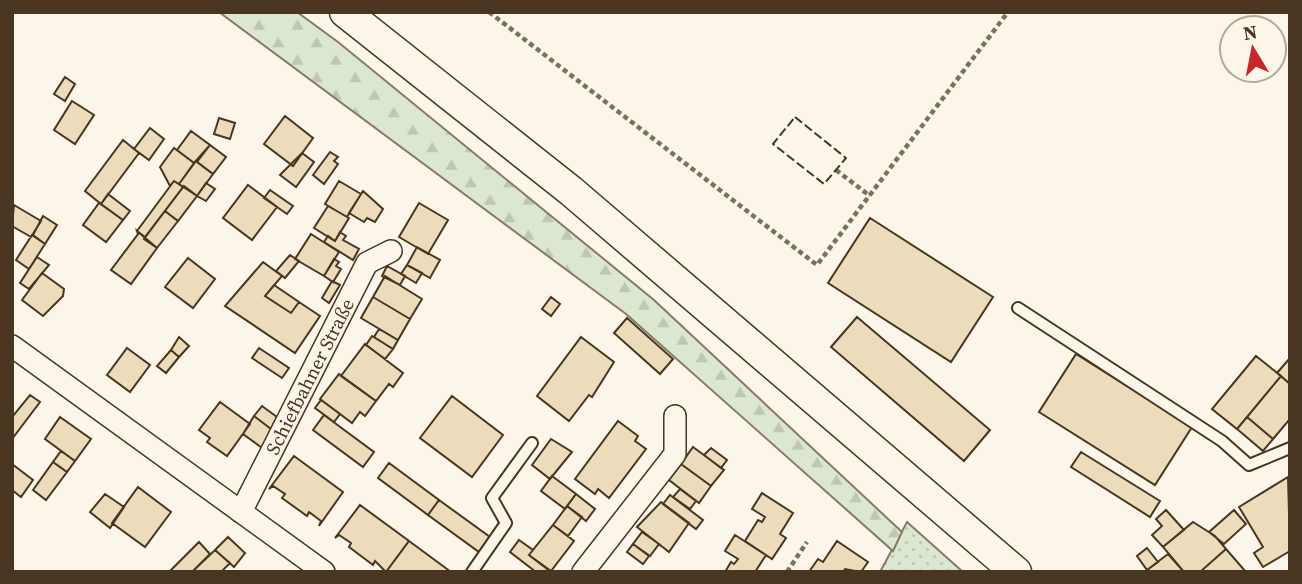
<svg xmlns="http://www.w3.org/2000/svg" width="1302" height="584" font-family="'Source Serif 4',serif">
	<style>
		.grass { fill: url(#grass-dots); stroke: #887966; stroke-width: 2 }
		.forest { fill: url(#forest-firs); stroke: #887966; stroke-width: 2 }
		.building { fill: #ecdcbc; stroke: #4a3520; stroke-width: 2 }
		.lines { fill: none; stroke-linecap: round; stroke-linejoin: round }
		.lane-casing { stroke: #4a3520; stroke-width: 14 }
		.street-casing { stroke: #4a3520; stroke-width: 24 }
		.secondary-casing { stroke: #4a3520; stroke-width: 33 }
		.path { stroke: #7f6f5c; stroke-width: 4.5; stroke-dasharray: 5 3.5; stroke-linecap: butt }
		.lane { stroke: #fbf6e9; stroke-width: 10 }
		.street { stroke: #fbf6e9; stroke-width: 21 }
		.secondary { stroke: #fbf6e9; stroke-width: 30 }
		.fence { stroke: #4a3520; stroke-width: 2; stroke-dasharray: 9 3.5; stroke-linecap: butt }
		.labels { text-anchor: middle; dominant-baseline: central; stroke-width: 5; stroke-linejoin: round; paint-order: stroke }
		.street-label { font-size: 19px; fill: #4a3520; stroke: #fbf6e9 }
	</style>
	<defs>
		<pattern id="grass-dots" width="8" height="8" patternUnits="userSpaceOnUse" patternTransform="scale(1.75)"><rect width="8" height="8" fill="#dce7d0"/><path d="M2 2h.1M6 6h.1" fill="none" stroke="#bec7b2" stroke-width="1.8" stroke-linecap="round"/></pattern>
		<pattern id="forest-firs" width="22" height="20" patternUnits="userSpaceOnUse" patternTransform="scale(1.75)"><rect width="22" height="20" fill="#dce7d0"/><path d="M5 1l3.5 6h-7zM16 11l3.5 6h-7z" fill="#bec7b2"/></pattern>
	</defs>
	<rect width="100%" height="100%" fill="#fbf6e9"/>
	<path class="grass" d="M 907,522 L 963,572 L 880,572 Z"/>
	<path class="forest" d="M 219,12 L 297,12 L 338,42 L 654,300 L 902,532 L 893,551 L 626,314 Z"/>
	<path class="building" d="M 65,77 L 75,84 L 65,101 L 54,94 Z
		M 72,101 L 94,115 L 75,144 L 54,130 Z
		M 285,116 L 313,138 L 293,166 L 264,144 Z
		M 219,118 L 235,123 L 230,139 L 214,134 Z
		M 150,128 L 164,139 L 149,160 L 134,149 Z
		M 191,131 L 210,145 L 194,163 L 177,150 Z
		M 123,140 L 139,153 L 101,204 L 85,191 Z
		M 210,145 L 226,157 L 213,174 L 197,162 Z
		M 174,148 L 194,163 L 179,184 L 174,181 L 170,186 L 160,167 Z
		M 330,152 L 338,157 L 334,161 L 338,164 L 324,184 L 313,175 Z
		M 302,153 L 314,162 L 296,187 L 280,175 Z
		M 196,161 L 213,174 L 197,196 L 179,184 Z
		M 174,181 L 183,187 L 145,237 L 137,231 Z
		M 339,181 L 361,194 L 347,217 L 325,204 Z
		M 206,183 L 215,189 L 206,201 L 197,196 Z
		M 248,185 L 277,207 L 252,240 L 223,218 Z
		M 184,186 L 197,196 L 178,221 L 165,211 Z
		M 270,190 L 293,206 L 287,214 L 264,198 Z
		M 363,191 L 383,209 L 375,222 L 367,218 L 364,222 L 349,213 Z
		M 108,194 L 130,211 L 123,220 L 101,204 Z
		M 99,203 L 123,220 L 106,242 L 83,225 Z
		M 419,203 L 448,220 L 428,254 L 399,237 Z
		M 14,205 L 41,221 L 31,237 L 12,226 Z
		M 328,206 L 349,218 L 335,241 L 314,228 Z
		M 165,211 L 178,221 L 157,248 L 144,239 Z
		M 43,216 L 57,225 L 45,244 L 33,235 Z
		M 870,218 L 993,297 L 951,362 L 828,283 Z
		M 137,231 L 157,248 L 131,284 L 111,270 L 138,234 Z
		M 340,232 L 346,236 L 343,240 L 359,249 L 353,260 L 324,242 L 328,236 L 335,241 Z
		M 311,234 L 339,252 L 324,276 L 295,259 Z
		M 32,235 L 45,244 L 29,269 L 16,260 Z
		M 417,247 L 440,260 L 430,278 L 407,265 Z
		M 290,255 L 299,261 L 285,278 L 276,271 Z
		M 37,257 L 49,265 L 29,289 L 20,283 Z
		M 188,258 L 215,279 L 193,308 L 165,287 Z
		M 334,259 L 339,262 L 336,266 L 341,269 L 333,282 L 324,276 Z
		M 263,262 L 282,276 L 265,296 L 291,313 L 299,302 L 320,316 L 295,353 L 225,306 Z
		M 407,265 L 422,273 L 416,283 L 401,274 Z
		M 387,266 L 405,276 L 400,285 L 382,276 Z
		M 42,273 L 64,289 L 63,296 L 43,316 L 22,300 Z
		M 385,276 L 422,299 L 410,319 L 373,297 Z
		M 332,281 L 340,285 L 329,303 L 322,298 Z
		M 274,285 L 299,302 L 291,313 L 265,296 Z
		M 373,297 L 410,319 L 398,340 L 361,318 Z
		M 551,297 L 560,304 L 551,316 L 542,309 Z
		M 857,317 L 990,430 L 964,461 L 831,347 Z
		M 627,318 L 673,359 L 660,374 L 614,333 Z
		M 379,329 L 398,340 L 393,349 L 374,337 Z
		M 372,336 L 393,349 L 385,359 L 366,345 Z
		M 179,337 L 189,346 L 179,357 L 171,350 Z
		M 581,337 L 614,362 L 592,397 L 589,395 L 569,421 L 537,396 Z
		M 365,344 L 403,373 L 393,387 L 389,384 L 376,401 L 341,376 Z
		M 127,348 L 150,365 L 130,392 L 107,375 Z
		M 259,348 L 289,368 L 282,378 L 252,358 Z
		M 171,350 L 179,357 L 166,373 L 157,366 Z
		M 1076,354 L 1192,427 L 1155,485 L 1039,412 Z
		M 1256,356 L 1281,376 L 1237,429 L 1212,409 Z
		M 1290,358 L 1290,384 L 1277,373 Z
		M 339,374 L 376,401 L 365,416 L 360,412 L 352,423 L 320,399 Z
		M 1281,376 L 1290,384 L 1290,419 L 1273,439 L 1247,417 Z
		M 30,395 L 40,402 L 12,439 L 12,417 Z
		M 452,396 L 503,435 L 472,477 L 420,438 Z
		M 321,400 L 340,414 L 334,422 L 315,408 Z
		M 220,402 L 250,424 L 227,456 L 207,442 L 210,438 L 199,430 Z
		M 262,406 L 277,417 L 271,429 L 254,416 Z
		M 324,415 L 374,452 L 363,467 L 313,430 Z
		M 254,416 L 271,429 L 262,448 L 243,434 Z
		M 60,417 L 91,439 L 75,461 L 45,439 Z
		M 1247,417 L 1273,439 L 1263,451 L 1237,429 Z
		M 618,421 L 638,436 L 635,441 L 646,449 L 609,498 L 598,489 L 595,494 L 575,479 Z
		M 551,439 L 572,452 L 550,479 L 532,465 Z
		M 693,447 L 724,470 L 711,486 L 681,464 Z
		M 711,448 L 727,460 L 721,468 L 704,455 Z
		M 61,451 L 75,461 L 67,472 L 53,462 Z
		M 1081,452 L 1160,501 L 1150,517 L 1071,467 Z
		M 294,456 L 343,492 L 319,526 L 321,521 L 309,512 L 307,516 L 282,498 L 285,494 L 273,486 L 269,489 Z
		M 53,462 L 67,472 L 46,500 L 33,490 Z
		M 389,463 L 439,500 L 428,515 L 378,478 Z
		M 12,464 L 33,480 L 21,497 L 12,490 Z
		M 681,464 L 711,486 L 699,503 L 669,480 Z
		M 552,476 L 576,494 L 565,509 L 541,491 Z
		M 1288,477 L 1290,551 L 1263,567 L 1254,553 L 1263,547 L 1239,507 Z
		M 138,487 L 171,512 L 145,547 L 112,523 Z
		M 680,489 L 696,501 L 690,509 L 673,497 Z
		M 762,493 L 793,513 L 780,534 L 786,538 L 772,559 L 745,541 L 758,520 L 762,522 L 765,517 L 752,509 Z
		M 105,494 L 124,507 L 110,528 L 90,512 Z
		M 576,494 L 595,509 L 586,521 L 567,506 Z
		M 670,495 L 703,520 L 696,529 L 663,504 Z
		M 439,500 L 490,537 L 479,552 L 428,515 Z
		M 661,502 L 689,523 L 669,552 L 637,527 Z
		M 360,505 L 409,541 L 386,572 L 375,561 L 373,565 L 349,547 L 351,543 L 339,535 L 335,538 Z
		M 567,506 L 582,517 L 568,536 L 553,525 Z
		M 1166,510 L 1184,530 L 1163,547 L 1152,535 L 1162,526 L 1156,519 Z
		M 1234,510 L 1246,524 L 1224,544 L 1209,532 Z
		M 1193,522 L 1215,536 L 1226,549 L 1200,572 L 1184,572 L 1163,547 Z
		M 553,525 L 574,541 L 551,571 L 529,555 Z
		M 642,532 L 659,544 L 650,556 L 633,544 Z
		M 735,535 L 766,555 L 755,572 L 725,572 L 731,562 L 734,564 L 738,559 L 725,551 Z
		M 228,537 L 245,553 L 234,567 L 215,550 Z
		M 519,540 L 533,550 L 529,555 L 551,572 L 536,572 L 510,552 Z
		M 409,541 L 451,572 L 386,572 Z
		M 837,541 L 868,562 L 861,572 L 845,569 L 843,572 L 809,572 L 818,559 L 823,562 Z
		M 199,542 L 210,554 L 192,572 L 169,572 Z
		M 633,544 L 649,556 L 643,564 L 627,552 Z
		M 1147,548 L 1158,562 L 1147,570 L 1137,556 Z
		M 1226,549 L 1246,572 L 1200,572 Z
		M 215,550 L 230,563 L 221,572 L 192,572 Z
		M 1168,554 L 1184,572 L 1148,572 L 1147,570 Z"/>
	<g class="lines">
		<defs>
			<path id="lane" d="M 1018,308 L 1222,441 L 1249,465 L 1290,448
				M 472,572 L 506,523 L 492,498 L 532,443"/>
			<g id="street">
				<path d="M 12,346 L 324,572"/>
				<path id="s1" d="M 241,512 L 367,263 L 391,251"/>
				<path d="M 583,572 L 675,454 L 675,416"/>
			</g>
			<path id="secondary" d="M 345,12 L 571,191 L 1016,572"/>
		</defs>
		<use href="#lane" class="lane-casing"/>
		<use href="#street" class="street-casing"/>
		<use href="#secondary" class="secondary-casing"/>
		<path class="path" d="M 489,12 L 817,265 L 1008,12
			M 836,170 L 870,196
			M 787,572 L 807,542"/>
		<use href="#lane" class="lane"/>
		<use href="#street" class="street"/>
		<use href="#secondary" class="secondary"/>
		<path class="fence" d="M 795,117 L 846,158 L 824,184 L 773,144 Z"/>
	</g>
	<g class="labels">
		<g class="street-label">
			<text stroke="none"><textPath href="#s1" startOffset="152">Schiefbahner Straße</textPath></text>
		</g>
	</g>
	<rect width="1302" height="584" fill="none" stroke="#4a3520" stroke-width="28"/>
	<g transform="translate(1253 49) rotate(350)"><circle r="33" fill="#fbf6e9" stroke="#b4a999" stroke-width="2"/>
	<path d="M0-5L12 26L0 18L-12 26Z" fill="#c62828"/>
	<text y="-10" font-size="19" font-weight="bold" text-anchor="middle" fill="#4a3520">N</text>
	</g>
</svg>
